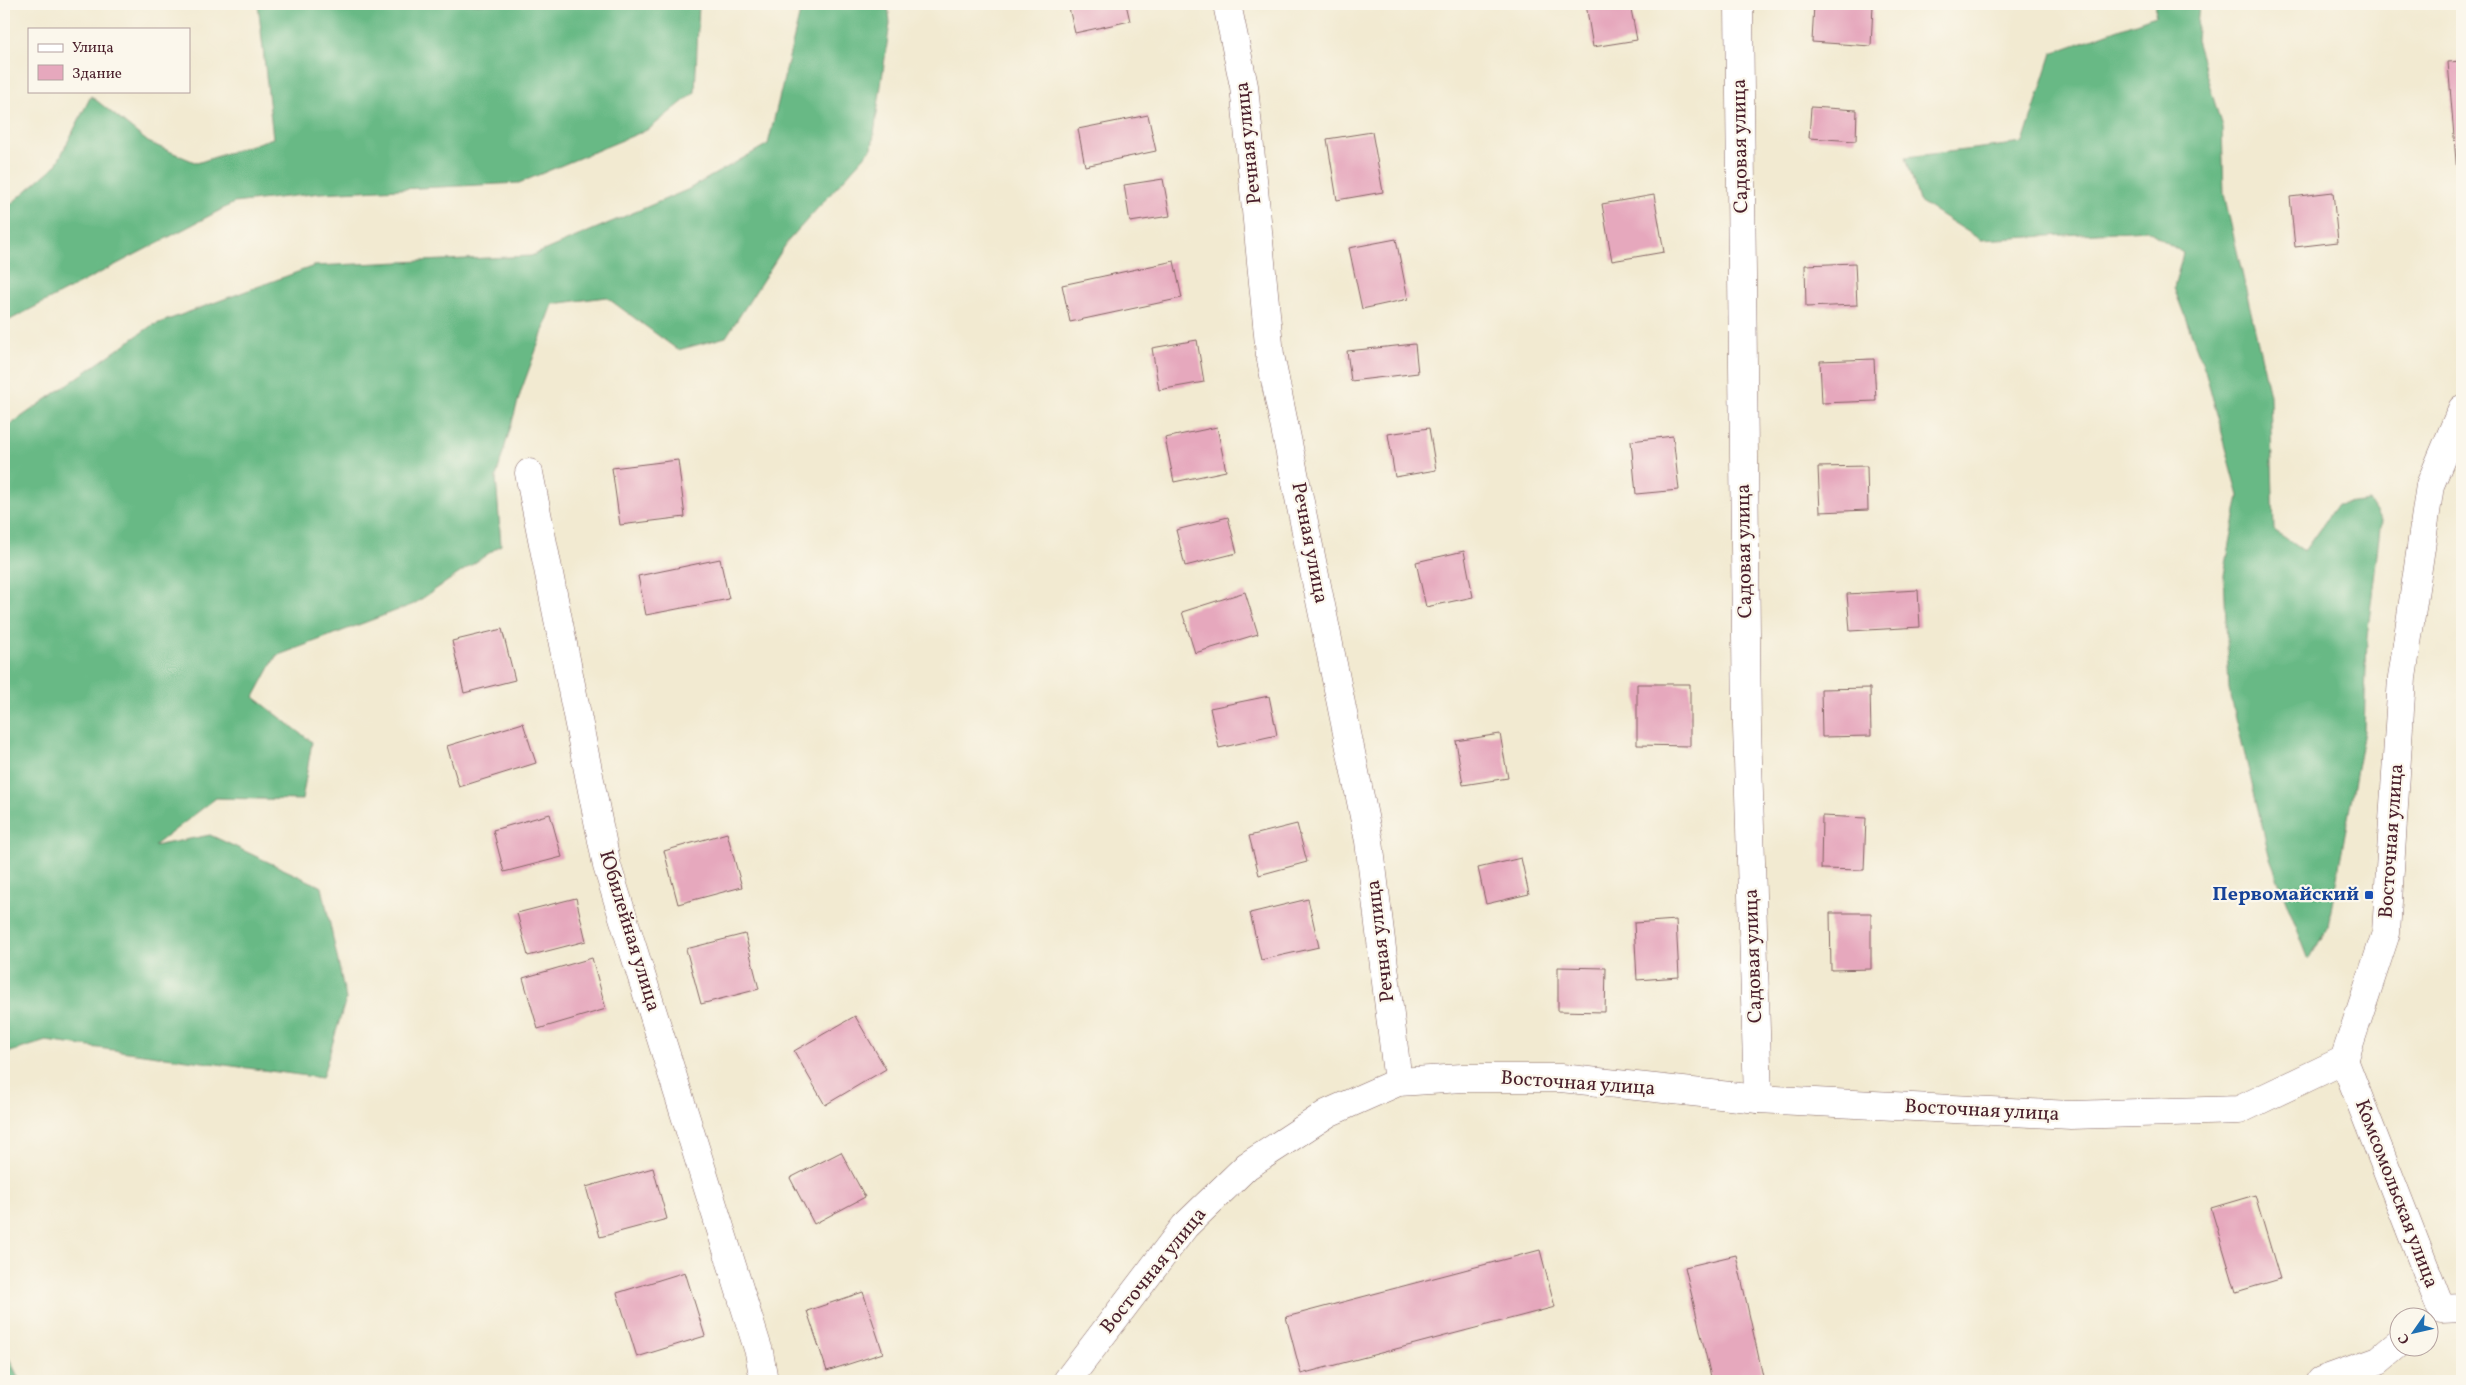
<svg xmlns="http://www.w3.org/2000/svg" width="2466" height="1385" font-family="Vollkorn,serif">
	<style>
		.forest { fill: #67b985; stroke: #586c58 }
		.building { fill: #e6a8bd }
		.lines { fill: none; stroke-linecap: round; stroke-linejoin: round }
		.minor-casing { stroke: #856665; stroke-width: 29 }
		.tertiary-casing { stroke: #856665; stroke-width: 29 }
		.minor { stroke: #fff; stroke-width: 28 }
		.tertiary { stroke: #fff; stroke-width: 28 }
		.transit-dot { fill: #1a4fb4; stroke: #fbf7ec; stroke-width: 2 }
		.labels { text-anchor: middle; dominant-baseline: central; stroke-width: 4.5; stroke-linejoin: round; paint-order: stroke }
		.street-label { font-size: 20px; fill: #4a1f2b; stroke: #fbf7ec }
		.transit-label { font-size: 20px; font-weight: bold; fill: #164399; stroke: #fbf7ec; text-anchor: end }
	</style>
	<rect width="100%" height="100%" fill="#fbf7ec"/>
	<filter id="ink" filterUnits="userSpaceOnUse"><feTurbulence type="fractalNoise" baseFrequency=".02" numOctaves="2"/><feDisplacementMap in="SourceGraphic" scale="10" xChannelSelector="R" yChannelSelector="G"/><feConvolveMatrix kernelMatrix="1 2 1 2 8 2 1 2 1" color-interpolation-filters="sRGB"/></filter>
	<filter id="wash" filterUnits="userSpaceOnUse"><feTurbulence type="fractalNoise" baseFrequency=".0096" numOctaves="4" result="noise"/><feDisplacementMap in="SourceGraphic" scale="20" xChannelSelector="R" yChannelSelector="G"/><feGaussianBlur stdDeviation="1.12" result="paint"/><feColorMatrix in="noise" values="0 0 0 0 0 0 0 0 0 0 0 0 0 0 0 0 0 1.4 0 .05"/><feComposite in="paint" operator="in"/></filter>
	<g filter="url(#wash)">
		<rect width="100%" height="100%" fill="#f2ead1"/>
		<path class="forest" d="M 258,4 L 699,4 L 695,92 L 649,129 L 519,183 L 320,193 L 234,203 L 4,323 L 4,210 L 56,165 L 91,96 L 148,142 L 197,163 L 273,138 Z
			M 802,4 L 888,4 L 890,23 L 872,148 L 788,241 L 726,337 L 678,350 L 606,297 L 553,304 L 521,391 L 496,477 L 501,545 L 414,604 L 276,656 L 254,697 L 312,742 L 302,800 L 216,798 L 154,846 L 210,835 L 322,887 L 346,999 L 322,1078 L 46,1041 L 4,1054 L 4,429 L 151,326 L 314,266 L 531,256 L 687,190 L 768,144 Z
			M 2156,4 L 2199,4 L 2196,40 L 2222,127 L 2224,194 L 2270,395 L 2274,530 L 2304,551 L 2337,505 L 2369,501 L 2381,520 L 2367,637 L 2364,731 L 2328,926 L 2309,960 L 2270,859 L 2229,689 L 2224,575 L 2239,496 L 2205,370 L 2174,288 L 2183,253 L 2147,230 L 1981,240 L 1919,201 L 1906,157 L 2023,143 L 2052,53 L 2155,16 Z
			M 4,1348 L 20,1381 L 4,1381 Z"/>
		<g id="blocks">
			<path class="building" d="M 1068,4 L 1126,4 L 1130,21 L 1075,33 Z
				M 1586,4 L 1630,4 L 1637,40 L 1593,47 Z
				M 1814,4 L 1873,5 L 1871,46 L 1812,42 Z
				M 2462,61 L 2462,186 L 2458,186 L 2448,62 Z
				M 1811,107 L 1857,110 L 1856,141 L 1809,138 Z
				M 1148,115 L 1156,151 L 1085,166 L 1078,129 Z
				M 1372,132 L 1383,192 L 1337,200 L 1327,139 Z
				M 1163,179 L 1170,216 L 1130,222 L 1124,185 Z
				M 2333,192 L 2338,242 L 2295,247 L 2290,197 Z
				M 1654,195 L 1664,252 L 1612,261 L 1602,204 Z
				M 1396,239 L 1408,299 L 1362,309 L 1349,248 Z
				M 1174,261 L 1182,298 L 1070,322 L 1062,285 Z
				M 1855,263 L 1857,305 L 1806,307 L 1805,265 Z
				M 1197,340 L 1204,382 L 1159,390 L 1152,348 Z
				M 1415,344 L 1418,373 L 1351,381 L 1347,351 Z
				M 1874,359 L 1876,401 L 1822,403 L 1820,361 Z
				M 1217,427 L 1226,471 L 1174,482 L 1165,438 Z
				M 1429,428 L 1436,470 L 1395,477 L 1388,434 Z
				M 1673,436 L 1679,490 L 1636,494 L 1631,441 Z
				M 678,460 L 685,517 L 620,525 L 612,468 Z
				M 1867,466 L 1868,510 L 1820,512 L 1818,467 Z
				M 1228,517 L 1237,553 L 1185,566 L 1176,530 Z
				M 1464,551 L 1473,597 L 1426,607 L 1416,562 Z
				M 720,559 L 729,599 L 646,615 L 638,576 Z
				M 1918,590 L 1920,627 L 1850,631 L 1847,594 Z
				M 1245,592 L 1258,634 L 1195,653 L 1182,612 Z
				M 502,629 L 515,680 L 464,693 L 452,641 Z
				M 1637,684 L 1690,684 L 1690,746 L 1637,745 Z
				M 1870,688 L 1871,736 L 1822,737 L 1821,689 Z
				M 1269,696 L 1277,735 L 1219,748 L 1210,708 Z
				M 523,723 L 536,763 L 459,787 L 447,746 Z
				M 1500,734 L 1508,778 L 1463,785 L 1456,741 Z
				M 550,814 L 562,857 L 504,872 L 493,830 Z
				M 1822,816 L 1866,818 L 1864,870 L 1821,869 Z
				M 1297,824 L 1307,862 L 1259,875 L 1249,836 Z
				M 727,833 L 742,887 L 678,904 L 664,851 Z
				M 1521,858 L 1529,894 L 1486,904 L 1478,868 Z
				M 576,898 L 586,941 L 528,956 L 517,913 Z
				M 1308,899 L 1319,947 L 1261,960 L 1250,913 Z
				M 1830,913 L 1871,913 L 1871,969 L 1831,970 Z
				M 1676,920 L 1679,977 L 1637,980 L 1634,923 Z
				M 745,934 L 759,989 L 701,1004 L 686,949 Z
				M 592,958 L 606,1009 L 538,1029 L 523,978 Z
				M 1558,967 L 1606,968 L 1605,1012 L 1558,1011 Z
				M 855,1016 L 886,1069 L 825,1105 L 794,1051 Z
				M 841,1152 L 865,1197 L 814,1224 L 790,1178 Z
				M 653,1168 L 667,1219 L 600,1237 L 586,1187 Z
				M 2255,1195 L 2280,1279 L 2236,1292 L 2211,1208 Z
				M 1540,1250 L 1555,1307 L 1301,1374 L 1286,1317 Z
				M 1736,1255 L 1764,1381 L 1712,1381 L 1685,1267 Z
				M 685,1272 L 705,1336 L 637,1357 L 617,1293 Z
				M 863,1292 L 883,1353 L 827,1371 L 807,1311 Z"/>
		</g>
	</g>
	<g filter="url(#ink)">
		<use href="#blocks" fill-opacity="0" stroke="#856665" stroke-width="1"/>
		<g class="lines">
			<defs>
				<path id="minor" d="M 1227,4 L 1244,86 L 1270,355 L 1369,841 L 1398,1082
					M 1739,4 L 1747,726 L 1758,1099
					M 529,473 L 607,866 L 759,1352 L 764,1381
					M 2344,1060 L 2441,1309 L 2462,1308
					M 2321,1381 L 2379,1360 L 2398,1344"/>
				<path id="tertiary" d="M 1067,1381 L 1185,1226 L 1247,1166 L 1328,1113 L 1398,1082 L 1462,1078 L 1561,1078 L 1758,1099 L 2071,1115 L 2239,1110 L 2344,1060 L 2386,933 L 2402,678 L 2430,485 L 2462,409"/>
			</defs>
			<use href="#minor" class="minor-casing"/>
			<use href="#tertiary" class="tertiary-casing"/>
			<use href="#minor" class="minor"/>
			<use href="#tertiary" class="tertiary"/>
		</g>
	</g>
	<rect class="transit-dot" x="2364" y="890" width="10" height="10" rx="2.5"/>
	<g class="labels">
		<g class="street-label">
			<text transform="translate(1249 143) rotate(-96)">Речная улица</text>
			<text transform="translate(1741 146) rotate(-91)">Садовая улица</text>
			<text transform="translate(1309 543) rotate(79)">Речная улица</text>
			<text transform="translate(1745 551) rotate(-91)">Садовая улица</text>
			<text transform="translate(2392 841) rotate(-86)">Восточная улица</text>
			<text transform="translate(629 931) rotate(73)">Юбилейная улица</text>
			<text transform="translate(1381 941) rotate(-97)">Речная улица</text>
			<text transform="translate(1754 956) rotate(-92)">Садовая улица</text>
			<text transform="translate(1578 1084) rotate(4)">Восточная улица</text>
			<text transform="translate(1982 1111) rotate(3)">Восточная улица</text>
			<text transform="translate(2396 1194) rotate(69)">Комсомольская улица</text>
			<text transform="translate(1154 1271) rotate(-51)">Восточная улица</text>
		</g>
		<g class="transit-label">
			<text x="2359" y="895">Первомайский</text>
		</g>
	</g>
	<rect width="2466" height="1385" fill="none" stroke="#fbf7ec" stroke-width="20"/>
	<rect x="28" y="28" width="162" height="65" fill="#fbf7ec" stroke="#b4a19f"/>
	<rect x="38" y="44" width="25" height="8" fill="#ffffff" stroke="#b4a19f"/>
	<text x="72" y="52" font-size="15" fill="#4a1f2b">Улица</text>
	<rect x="38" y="65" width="25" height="15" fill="#e6a8bd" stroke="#b4a19f"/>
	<text x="72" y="78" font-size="15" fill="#4a1f2b">Здание</text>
	<g transform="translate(2414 1332) rotate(236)"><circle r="24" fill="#fbf7ec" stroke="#b4a19f"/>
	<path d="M0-4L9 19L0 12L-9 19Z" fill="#1f6fb2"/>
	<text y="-8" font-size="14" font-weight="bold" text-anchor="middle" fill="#4a1f2b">С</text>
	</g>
</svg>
